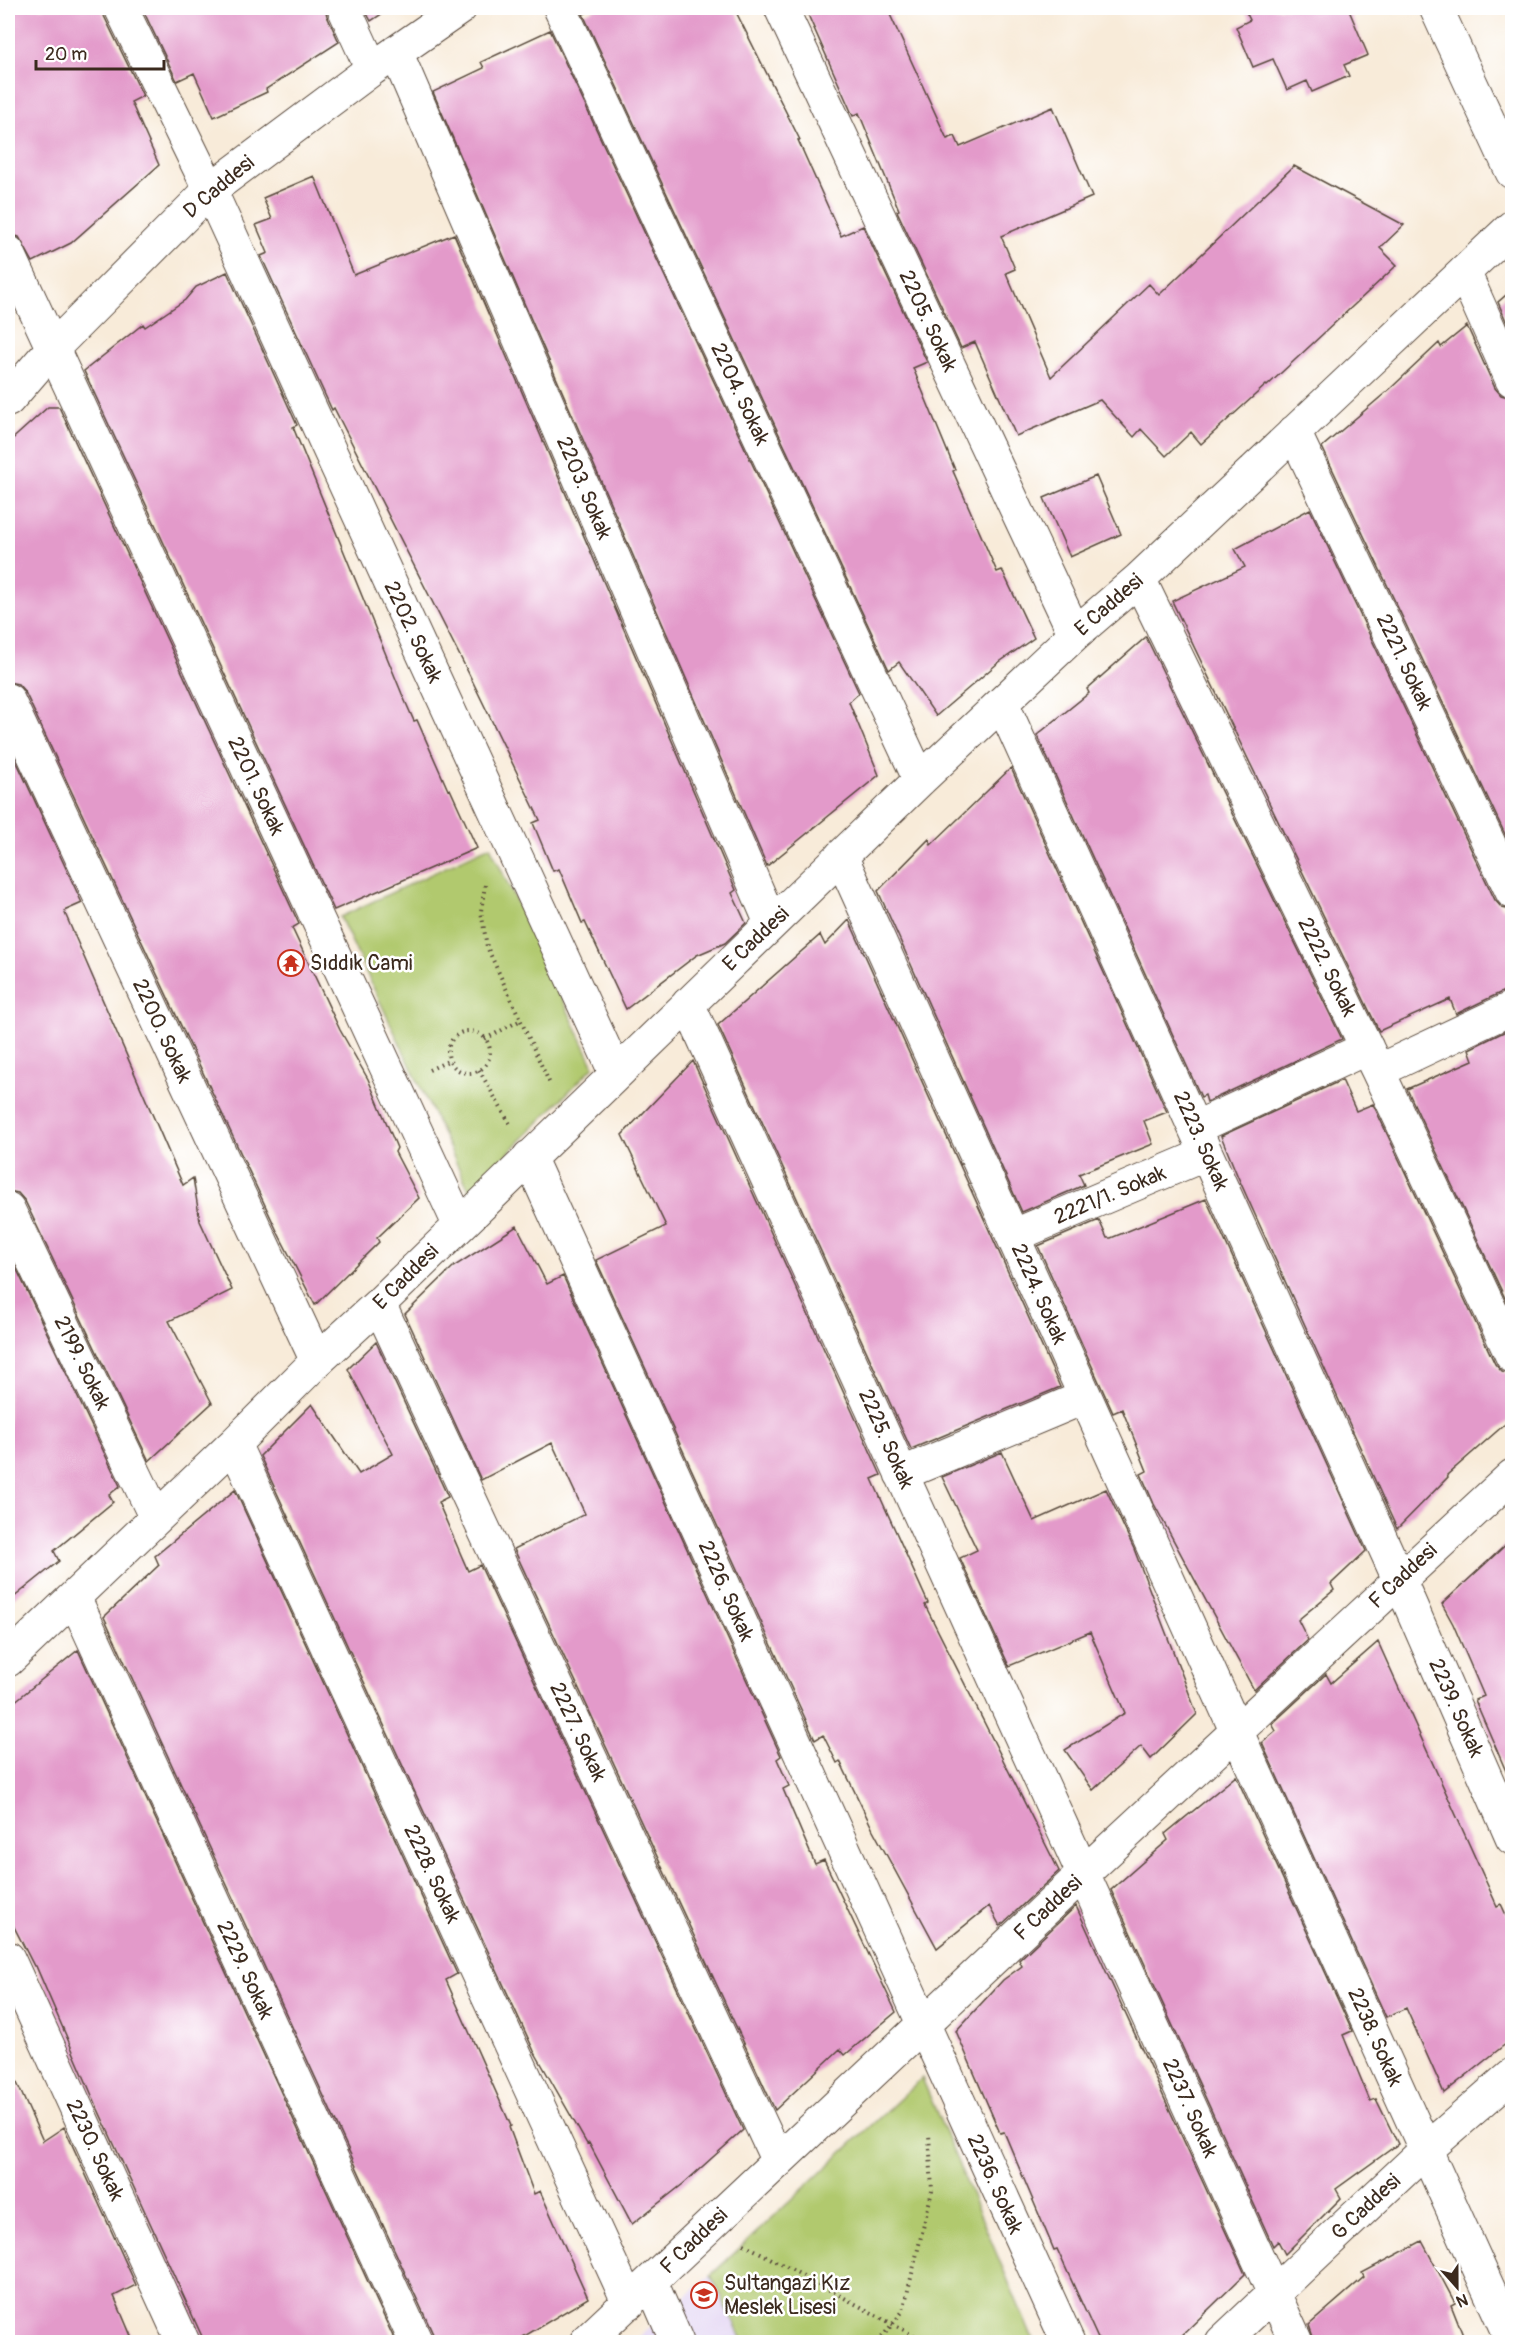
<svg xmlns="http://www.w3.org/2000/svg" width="1520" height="2350" font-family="Pangolin,sans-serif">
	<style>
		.built { fill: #e2d4f3 }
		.green { fill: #b1c96e; stroke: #767a46; stroke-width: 1.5 }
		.building { fill: #e39aca }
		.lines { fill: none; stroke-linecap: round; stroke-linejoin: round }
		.minor-casing { stroke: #57473a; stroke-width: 35 }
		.path { stroke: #57473a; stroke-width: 4; stroke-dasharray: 1.5 4.5; stroke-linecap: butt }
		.minor { stroke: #fff; stroke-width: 33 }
		.labels { text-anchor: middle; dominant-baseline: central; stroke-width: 5; stroke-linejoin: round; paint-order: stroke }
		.street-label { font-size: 21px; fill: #3b2a1e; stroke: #fff }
		.poi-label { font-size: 21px; fill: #3b2a1e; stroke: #fff; text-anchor: start }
	</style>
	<rect width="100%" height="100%" fill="#fff"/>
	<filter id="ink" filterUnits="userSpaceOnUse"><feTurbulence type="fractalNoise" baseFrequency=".0167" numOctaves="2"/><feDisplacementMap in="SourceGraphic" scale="12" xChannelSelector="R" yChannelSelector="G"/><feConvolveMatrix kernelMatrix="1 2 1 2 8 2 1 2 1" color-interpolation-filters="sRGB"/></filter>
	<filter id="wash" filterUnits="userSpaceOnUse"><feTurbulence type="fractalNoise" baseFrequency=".008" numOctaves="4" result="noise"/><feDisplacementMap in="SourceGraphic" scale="24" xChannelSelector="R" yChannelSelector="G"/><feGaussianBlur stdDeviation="1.35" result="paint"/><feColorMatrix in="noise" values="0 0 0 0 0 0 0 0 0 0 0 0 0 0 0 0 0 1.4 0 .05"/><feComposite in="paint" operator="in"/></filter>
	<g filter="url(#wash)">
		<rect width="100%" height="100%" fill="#f8ebd9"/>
		<path class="built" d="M 711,2275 L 743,2342 L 633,2342 Z"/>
		<path class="green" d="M 490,846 L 594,1066 L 470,1192 L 340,917 Z
			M 922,2078 L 1034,2342 L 743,2342 L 711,2275 Z"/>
		<g id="blocks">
			<path class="building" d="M 8,8 L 102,8 L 104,16 L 143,96 L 131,102 L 159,165 L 71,243 L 33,262 L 19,237 L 8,234 Z
				M 142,8 L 325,8 L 327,16 L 339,42 L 266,89 L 267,92 L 214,117 L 194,73 L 177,81 Z
				M 364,8 L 391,8 L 371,21 Z
				M 597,8 L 734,8 L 800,140 L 798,140 L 841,236 L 863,226 L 927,362 L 913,368 L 955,470 L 953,471 L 997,572 L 1002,570 L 1034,638 L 998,663 L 936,716 L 899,662 L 889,670 L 583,14 Z
				M 805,8 L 887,8 L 947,139 L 955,136 L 960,147 L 1053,107 L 1092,197 L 1001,236 L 1015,269 L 1006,273 L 1051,377 L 1149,284 L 1159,295 L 1294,166 L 1404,225 L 1380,248 L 1397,265 L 1267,386 L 1266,385 L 1201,444 L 1191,432 L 1166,456 L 1141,429 L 1134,437 L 1100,400 L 1016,436 L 975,342 L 961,348 L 897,211 L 899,210 L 859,113 L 853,116 Z
				M 1244,8 L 1348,8 L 1368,55 L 1344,65 L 1349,76 L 1312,92 L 1307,81 L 1287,90 L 1273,59 L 1253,67 L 1236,27 L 1250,20 Z
				M 550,30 L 859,693 L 849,702 L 879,775 L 767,866 L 433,92 L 484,68 L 481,62 Z
				M 314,176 L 354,275 L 454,234 L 736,890 L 732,893 L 746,923 L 725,943 L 697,955 L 626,1009 L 585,922 L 582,923 L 559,869 L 553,871 L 533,823 L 540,820 L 468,672 L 334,408 L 332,410 L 261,256 L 268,253 L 256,225 L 272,219 L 263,198 Z
				M 227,272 L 297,425 L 293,427 L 402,694 L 414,721 L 417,720 L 448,790 L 450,789 L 477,848 L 334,910 L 84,371 L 143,324 L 145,327 L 185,300 L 196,287 Z
				M 1512,290 L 1512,335 L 1498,302 Z
				M 1467,326 L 1495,388 L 1501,395 L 1512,398 L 1512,849 L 1322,447 L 1391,388 L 1439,343 L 1441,347 Z
				M 48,407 L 59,407 L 299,924 L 292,928 L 340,1030 L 368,1079 L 397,1148 L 395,1152 L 419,1198 L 377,1238 L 379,1242 L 315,1305 L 278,1233 L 25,692 L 18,684 L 8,682 L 8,443 Z
				M 1096,476 L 1121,534 L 1070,557 L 1044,498 Z
				M 1310,509 L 1495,900 L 1502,908 L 1512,910 L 1512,989 L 1504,991 L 1456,1014 L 1450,999 L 1379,1031 L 1172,601 L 1245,567 L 1235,549 Z
				M 1146,637 L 1342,1039 L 1207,1102 L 1205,1095 L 1201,1097 L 1037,735 L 1089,693 L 1087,689 Z
				M 8,743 L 82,903 L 64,911 L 183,1185 L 193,1178 L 200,1221 L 232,1290 L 169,1321 L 212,1403 L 149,1461 L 25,1201 L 18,1193 L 8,1191 Z
				M 1011,768 L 1167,1112 L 1144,1121 L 1153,1144 L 1079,1174 L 1084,1185 L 1022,1212 L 878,891 L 929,839 L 931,845 Z
				M 849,920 L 1060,1387 L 911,1449 L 718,1025 L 820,935 L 825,945 Z
				M 1512,1028 L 1512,1313 L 1407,1089 L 1473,1060 L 1469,1049 Z
				M 693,1061 L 881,1475 L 872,1479 L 928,1603 L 925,1605 L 1059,1871 L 1000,1926 L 989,1906 L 937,1948 L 873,1830 L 840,1761 L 837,1763 L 823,1735 L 815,1740 L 596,1260 L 666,1226 L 622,1135 Z
				M 1342,1080 L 1356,1111 L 1373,1104 L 1495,1364 L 1502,1372 L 1512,1374 L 1512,1418 L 1447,1475 L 1448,1477 L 1397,1529 L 1238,1177 L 1221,1136 Z
				M 1206,1199 L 1366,1551 L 1331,1584 L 1334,1590 L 1298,1620 L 1308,1640 L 1254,1690 L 1154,1504 L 1141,1474 L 1147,1471 L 1122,1409 L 1113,1413 L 1038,1246 L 1099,1220 L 1107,1238 L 1111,1238 Z
				M 517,1226 L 547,1284 L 563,1276 L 781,1756 L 777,1759 L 789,1786 L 783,1789 L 815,1864 L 824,1860 L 896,2012 L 845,2055 L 840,2049 L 775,2110 L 514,1549 L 585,1514 L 552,1443 L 481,1480 L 405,1314 L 453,1267 Z
				M 8,1251 L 120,1486 L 109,1495 L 113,1502 L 54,1551 L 59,1561 L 8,1602 Z
				M 376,1342 L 448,1497 L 438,1502 L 468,1571 L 480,1565 L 743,2130 L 683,2184 L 632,2224 L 589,2143 L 587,2144 L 534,2051 L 260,1456 L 312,1404 L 359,1474 L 393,1454 L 348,1369 Z
				M 1002,1452 L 1034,1521 L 1106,1489 L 1134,1549 L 1197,1714 L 1151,1759 L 1141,1746 L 1093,1790 L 1065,1750 L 1125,1713 L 1090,1632 L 1009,1666 L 960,1558 L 977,1550 L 942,1477 Z
				M 235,1490 L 457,1974 L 446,1980 L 511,2126 L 509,2127 L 534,2194 L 540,2191 L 588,2298 L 513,2343 L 435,2343 L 433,2334 L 104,1617 L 159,1565 L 155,1556 Z
				M 1512,1539 L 1512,1785 L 1475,1700 L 1484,1696 L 1453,1624 L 1442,1604 Z
				M 1378,1642 L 1497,1906 L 1501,1904 L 1512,1928 L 1512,2039 L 1444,2093 L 1406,2008 L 1386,2017 L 1262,1743 L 1276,1731 L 1272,1724 L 1326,1674 L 1331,1683 Z
				M 78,1650 L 396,2343 L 205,2343 L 97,2107 L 36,1966 L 34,1966 L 8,1915 L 8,1707 Z
				M 1236,1776 L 1352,2031 L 1343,2035 L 1370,2101 L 1376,2099 L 1398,2144 L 1336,2189 L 1341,2198 L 1285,2254 L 1278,2241 L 1273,2246 L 1111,1890 L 1168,1840 L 1165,1834 Z
				M 1076,1906 L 1245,2274 L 1174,2343 L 1100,2343 L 1057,2249 L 1054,2250 L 1004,2132 L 1000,2133 L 956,2031 L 1003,1980 L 1022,1966 L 1019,1960 Z
				M 8,2063 L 43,2141 L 64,2127 L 136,2285 L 114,2296 L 134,2343 L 8,2343 Z
				M 1422,2241 L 1455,2303 L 1451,2305 L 1466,2343 L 1315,2343 L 1309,2325 L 1364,2277 L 1362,2273 Z"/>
		</g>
	</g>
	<g filter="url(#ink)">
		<use href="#blocks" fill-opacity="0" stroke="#57473a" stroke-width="1.5"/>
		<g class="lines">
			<defs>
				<path id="minor" d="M 121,8 L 210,190 L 616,1074
					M 344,8 L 372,69
					M 560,8 L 920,780
					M 781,8 L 1075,634
					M 1436,8 L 1512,172
					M 396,52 L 771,923
					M 8,252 L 459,1224
					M 1464,272 L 1512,380
					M 8,400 L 52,349 L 210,190 L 372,69 L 460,8
					M 1294,432 L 1512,892
					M 1139,579 L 1378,1071 L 1512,1356
					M 8,700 L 317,1361
					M 1002,703 L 1399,1579 L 1512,1838
					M 841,856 L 1512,2341
					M 688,1004 L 1296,2342
					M 1378,1071 L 1512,1008
					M 1195,1128 L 1367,1048
					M 529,1157 L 1068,2342
					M 8,1209 L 156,1518
					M 1013,1236 L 1206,1154
					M 379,1304 L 778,2161
					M 234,1444 L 629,2303
					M 901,1474 L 1085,1397
					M 74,1597 L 416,2342
					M 8,1660 L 234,1444 L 317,1361 L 379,1304 L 920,780 L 1075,634 L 1139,579 L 1512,227
					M 8,1958 L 183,2342
					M 651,2282 L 677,2342
					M 586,2342 L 1083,1874 L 1512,1476
					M 1222,2342 L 1426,2150 L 1512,2075"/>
			</defs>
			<use href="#minor" class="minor-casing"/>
			<path class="path" d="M 485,885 L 481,911 L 487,947 L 550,1084
				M448 1052a21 21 0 1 1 42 0a21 21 0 1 1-42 0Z
				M 485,1039 L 521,1020
				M 429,1070 L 450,1060
				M 479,1070 L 510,1124
				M 744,2244 L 926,2342
				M 878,2342 L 903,2311 L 932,2191 L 929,2133"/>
			<use href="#minor" class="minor"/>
		</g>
	</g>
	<defs>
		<symbol id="temple-ring" viewBox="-11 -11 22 22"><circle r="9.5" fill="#fff" stroke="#c8321e" stroke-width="1.5"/><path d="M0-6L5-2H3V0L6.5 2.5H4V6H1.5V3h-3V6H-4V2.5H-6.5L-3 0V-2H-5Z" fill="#c8321e"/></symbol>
		<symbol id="school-ring" viewBox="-11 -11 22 22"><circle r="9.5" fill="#fff" stroke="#c8321e" stroke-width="1.5"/><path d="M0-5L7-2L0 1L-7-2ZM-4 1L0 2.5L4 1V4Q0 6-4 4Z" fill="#c8321e"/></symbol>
	</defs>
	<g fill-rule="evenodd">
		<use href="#temple-ring" x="276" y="948" width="30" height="30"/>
		<use href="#school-ring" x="689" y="2280" width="30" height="30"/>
	</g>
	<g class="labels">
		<g class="street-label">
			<text transform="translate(219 187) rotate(-40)">D Caddesi</text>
			<text transform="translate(928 321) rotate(65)">2205. Sokak</text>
			<text transform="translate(740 394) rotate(65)">2204. Sokak</text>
			<text transform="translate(584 488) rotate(67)">2203. Sokak</text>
			<text transform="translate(1109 605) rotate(-41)">E Caddesi</text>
			<text transform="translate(413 632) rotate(65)">2202. Sokak</text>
			<text transform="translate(1404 662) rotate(65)">2221. Sokak</text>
			<text transform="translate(256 786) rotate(65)">2201. Sokak</text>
			<text transform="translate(756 939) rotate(-44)">E Caddesi</text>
			<text transform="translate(1327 967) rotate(64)">2222. Sokak</text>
			<text transform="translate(162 1031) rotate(65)">2200. Sokak</text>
			<text transform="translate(1201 1141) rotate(66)">2223. Sokak</text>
			<text transform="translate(1110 1195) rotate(-23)">2221/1. Sokak</text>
			<text transform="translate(406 1277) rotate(-45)">E Caddesi</text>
			<text transform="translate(1039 1294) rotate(66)">2224. Sokak</text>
			<text transform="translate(82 1363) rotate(64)">2199. Sokak</text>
			<text transform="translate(886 1439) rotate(66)">2225. Sokak</text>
			<text transform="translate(1403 1576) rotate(-43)">F Caddesi</text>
			<text transform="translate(726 1591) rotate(66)">2226. Sokak</text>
			<text transform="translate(1456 1708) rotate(66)">2239. Sokak</text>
			<text transform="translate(578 1732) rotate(65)">2227. Sokak</text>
			<text transform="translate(432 1874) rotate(65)">2228. Sokak</text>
			<text transform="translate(1048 1908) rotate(-43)">F Caddesi</text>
			<text transform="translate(245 1970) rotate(65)">2229. Sokak</text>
			<text transform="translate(1375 2037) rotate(66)">2238. Sokak</text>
			<text transform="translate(1190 2108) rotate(66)">2237. Sokak</text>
			<text transform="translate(95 2150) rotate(65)">2230. Sokak</text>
			<text transform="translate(995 2184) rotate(66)">2236. Sokak</text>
			<text transform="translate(1366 2207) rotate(-43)">G Caddesi</text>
			<text transform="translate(694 2241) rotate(-44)">F Caddesi</text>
		</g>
		<g class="poi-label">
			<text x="310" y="963">Sıddık Cami</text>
			<text x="724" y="2283">Sultangazi Kız<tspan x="724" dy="24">Meslek Lisesi</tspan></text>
		</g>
	</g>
	<rect width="1520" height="2350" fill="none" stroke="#fff" stroke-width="30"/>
	<g transform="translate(1457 2287) rotate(159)" stroke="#ffffff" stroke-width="4.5" paint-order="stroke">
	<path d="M0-4.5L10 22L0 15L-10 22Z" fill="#3b2a1e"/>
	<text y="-9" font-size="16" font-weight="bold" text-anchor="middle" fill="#3b2a1e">N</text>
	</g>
	<path d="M36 60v9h128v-9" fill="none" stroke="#3b2a1e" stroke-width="3"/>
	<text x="45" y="60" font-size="18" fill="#3b2a1e" stroke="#ffffff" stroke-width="4.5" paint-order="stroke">20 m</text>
</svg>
